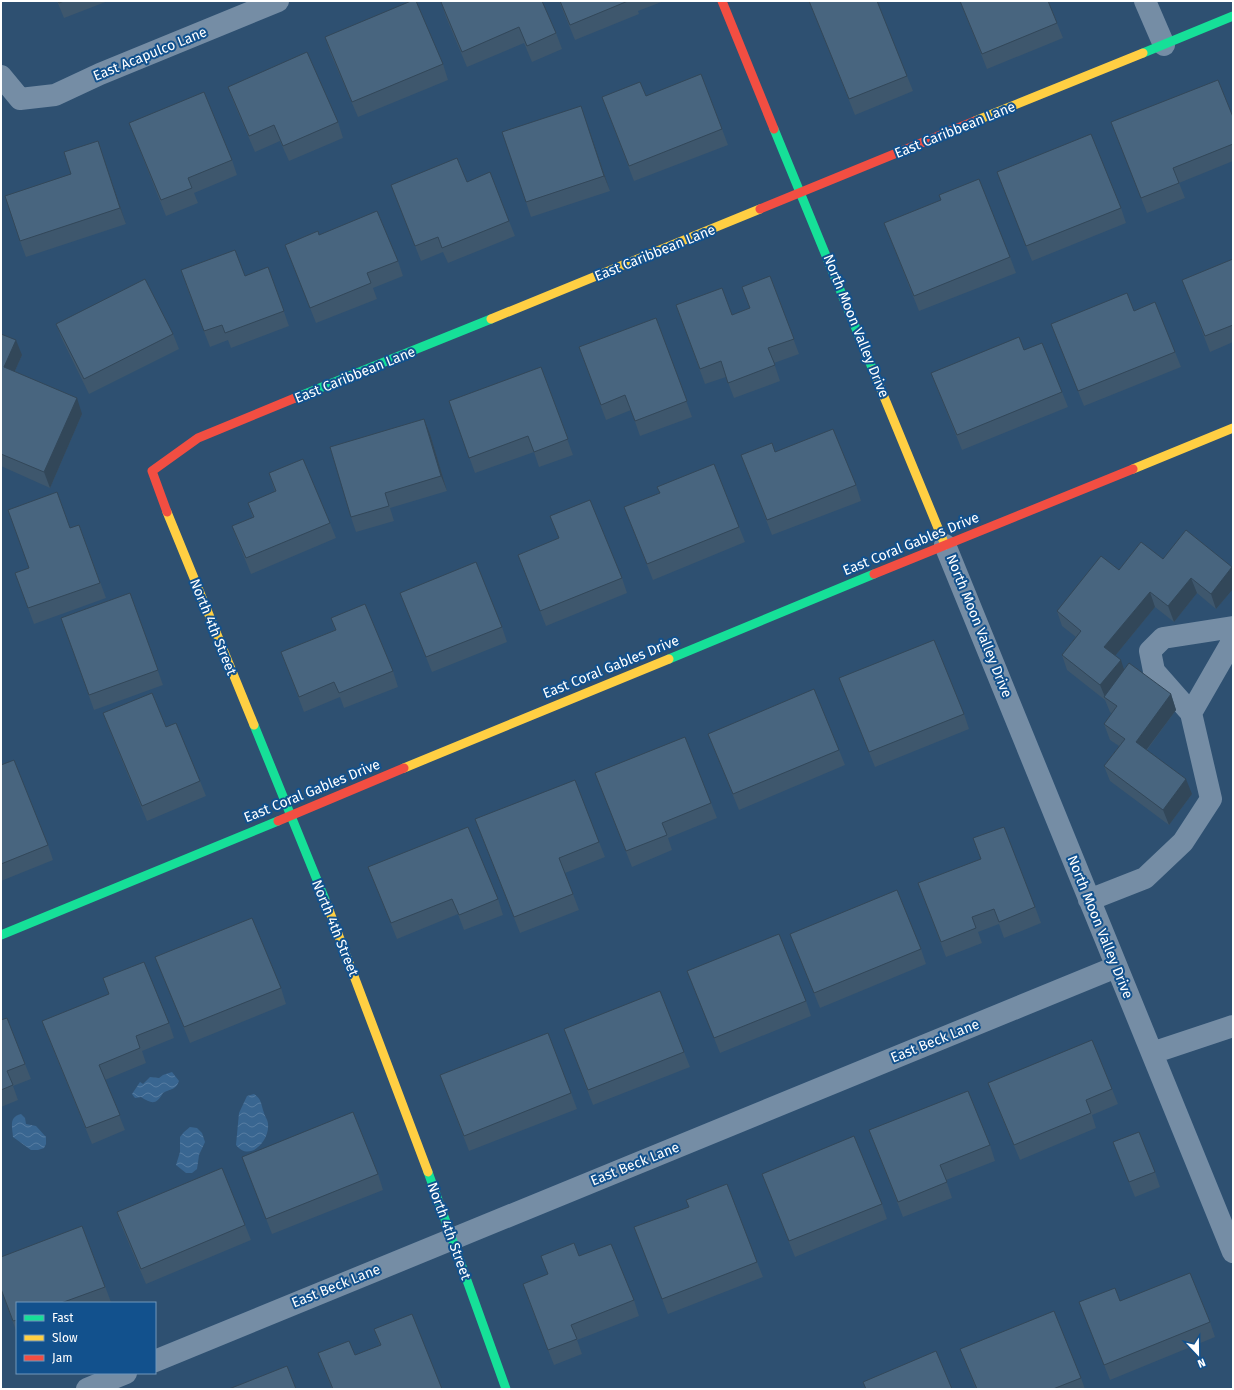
<svg xmlns="http://www.w3.org/2000/svg" width="1234" height="1390" font-family="'Fira Sans',sans-serif">
	<style>
		.water { fill: url(#water-waves) }
		.lines { fill: none; stroke-linecap: round; stroke-linejoin: round }
		.street { stroke: #758da5; stroke-width: 22 }
		.fast { stroke: #16e098; stroke-width: 9 }
		.slow { stroke: #ffcf43; stroke-width: 9 }
		.jam { stroke: #f24e42; stroke-width: 9 }
		.wall { fill: #3e576d }
		.shaded-wall { fill: #324759 }
		.building { fill: #48657f; stroke: #324759 }
		.labels { text-anchor: middle; dominant-baseline: central; stroke-width: 4; stroke-linejoin: round; paint-order: stroke }
		.street-label { font-size: 14px; fill: #fff; stroke: #12518d }
	</style>
	<defs>
		<pattern id="water-waves" width="16" height="10" patternUnits="userSpaceOnUse"><rect width="16" height="10" fill="#396691"/><path d="M0 5q4-4 8 0t8 0" fill="none" stroke="#577da2"/></pattern>
	</defs>
	<rect width="100%" height="100%" fill="#2e5071"/>
	<path class="water" d="M 172,1072 L 179,1081 C 175,1091 171,1088 163,1093 C 156,1105 152,1104 141,1097 L 135,1098 L 132,1094 L 140,1082 L 143,1084 L 150,1077 L 159,1078 L 163,1075 Z
		M 254,1094 C 262,1099 261,1105 264,1113 C 265,1117 268,1120 268,1124 C 270,1140 250,1163 236,1145 L 239,1113 L 247,1096 Z
		M 21,1114 L 25,1118 L 26,1124 L 36,1126 L 46,1137 L 46,1144 L 44,1148 L 38,1150 L 31,1150 L 13,1137 C 12,1126 9,1117 21,1114 Z
		M 190,1127 L 197,1128 L 202,1133 L 205,1142 L 199,1155 L 197,1169 L 192,1173 L 186,1173 L 176,1165 L 180,1152 L 180,1137 L 184,1132 Z"/>
	<g class="lines">
		<path class="street" d="M 1145,1 L 1164,45
			M 1,76 L 20,99 L 55,95 L 100,74 L 278,1
			M 945,545 L 1233,1252
			M 1191,713 L 1154,671 L 1150,651 L 1163,638 L 1233,627
			M 1089,900 L 1145,878 L 1183,842 L 1211,799 L 1191,713 L 1233,640
			M 1152,1053 L 1233,1026
			M 155,1361 L 1116,967
			M 87,1389 L 126,1373"/>
		<path class="fast" d="M 1143,53 L 1233,16
			M 774,129 L 873,370
			M 295,398 L 491,319
			M 669,659 L 874,574
			M 254,725 L 326,902
			M 1,935 L 278,821
			M 428,1172 L 506,1389"/>
		<path class="slow" d="M 975,121 L 1143,53
			M 491,319 L 760,209
			M 873,370 L 945,545
			M 1133,469 L 1233,428
			M 167,512 L 254,725
			M 404,768 L 669,659
			M 326,902 L 428,1172"/>
		<path class="jam" d="M 722,1 L 774,129
			M 760,209 L 975,121
			M 167,512 L 152,471 L 198,438 L 295,398
			M 874,574 L 1133,469
			M 278,821 L 404,768"/>
	</g>
	<path class="wall" d="M 57,1 L 108,1 L 64,18 Z
		M 559,1 L 664,1 L 638,11 L 639,14 L 575,40 Z
		M 809,1 L 907,76 L 913,91 L 855,115 Z
		M 960,1 L 1048,1 L 1063,38 L 987,69 Z
		M 441,2 L 556,33 L 562,49 L 532,62 L 524,43 L 467,67 L 446,17 Z
		M 325,37 L 443,64 L 448,80 L 358,117 L 330,52 Z
		M 228,87 L 338,122 L 343,138 L 289,161 L 280,141 L 255,152 L 234,103 Z
		M 646,96 L 722,129 L 728,145 L 634,181 L 602,97 Z
		M 1233,117 L 1233,161 L 1179,183 L 1185,198 L 1147,213 L 1111,122 Z
		M 586,121 L 610,191 L 531,217 L 526,202 Z
		M 129,123 L 232,160 L 237,175 L 194,193 L 198,203 L 166,216 Z
		M 98,141 L 126,224 L 26,257 L 20,241 L 71,174 Z
		M 997,172 L 1121,208 L 1126,223 L 1032,261 Z
		M 467,182 L 509,221 L 515,236 L 448,263 L 443,252 L 421,261 L 391,185 Z
		M 941,200 L 1010,257 L 1016,273 L 919,311 L 884,223 Z
		M 319,235 L 398,261 L 403,276 L 373,288 L 377,299 L 316,323 L 285,245 Z
		M 1233,259 L 1233,342 L 1210,352 L 1182,280 Z
		M 268,267 L 289,326 L 231,348 L 228,340 L 210,347 L 186,285 L 245,276 Z
		M 770,276 L 799,354 L 774,363 L 780,381 L 734,398 L 726,377 L 705,384 L 676,305 L 732,315 L 750,308 Z
		M 1134,311 L 1175,352 L 1181,367 L 1084,406 L 1051,324 Z
		M 656,318 L 692,417 L 640,436 L 631,410 L 606,420 L 579,347 Z
		M 56,324 L 173,334 L 179,349 L 89,394 L 62,339 Z
		M 1,334 L 22,355 L 15,371 L 82,414 L 50,488 L 1,466 Z
		M 1024,350 L 1062,392 L 1068,407 L 962,450 L 937,388 L 931,373 Z
		M 541,367 L 573,455 L 539,467 L 534,452 L 475,473 L 449,401 Z
		M 430,434 L 447,491 L 390,508 L 394,521 L 356,532 L 351,517 Z
		M 775,452 L 856,485 L 861,501 L 772,535 L 741,455 Z
		M 269,473 L 330,523 L 336,538 L 251,574 L 238,542 L 232,526 L 253,518 L 248,503 L 275,492 Z
		M 659,493 L 739,527 L 745,542 L 653,580 L 624,507 Z
		M 550,516 L 622,578 L 627,593 L 546,626 L 518,555 L 559,538 Z
		M 79,525 L 106,598 L 34,624 L 15,573 L 29,568 L 70,528 Z
		M 1163,559 L 1233,569 L 1233,589 L 1216,609 L 1197,593 L 1174,622 L 1155,607 L 1115,656 L 1124,670 L 1171,694 L 1176,710 L 1147,750 L 1192,794 L 1169,825 L 1110,781 L 1104,766 L 1119,746 L 1110,740 L 1104,724 L 1112,714 L 1110,712 L 1105,700 L 1067,670 L 1062,655 L 1076,637 L 1062,626 L 1057,611 Z
		M 130,593 L 163,685 L 94,710 L 61,618 Z
		M 400,593 L 502,627 L 507,642 L 432,672 Z
		M 331,618 L 393,671 L 398,687 L 344,708 L 340,697 L 304,712 L 281,652 L 335,630 Z
		M 839,678 L 964,714 L 969,729 L 875,767 Z
		M 103,713 L 166,727 L 200,781 L 206,796 L 147,821 L 109,729 Z
		M 708,734 L 839,750 L 845,765 L 739,810 L 714,749 Z
		M 1,765 L 48,845 L 53,860 L 1,881 Z
		M 595,773 L 711,803 L 717,818 L 668,838 L 672,850 L 632,867 Z
		M 475,819 L 599,842 L 605,857 L 565,873 L 579,910 L 520,933 Z
		M 368,867 L 498,899 L 503,915 L 464,930 L 458,914 L 397,939 Z
		M 918,883 L 1035,907 L 1041,923 L 1004,938 L 999,924 L 978,932 L 982,943 L 946,957 Z
		M 790,934 L 921,949 L 926,964 L 820,1008 L 796,949 Z
		M 155,957 L 281,988 L 286,1004 L 190,1043 Z
		M 687,971 L 806,1001 L 811,1016 L 720,1053 Z
		M 103,978 L 169,1023 L 174,1038 L 142,1051 L 146,1063 L 105,1080 L 125,1130 L 92,1144 L 48,1037 L 42,1021 L 109,994 Z
		M 1,1020 L 25,1064 L 31,1079 L 13,1086 L 18,1100 L 1,1107 Z
		M 564,1029 L 684,1052 L 690,1067 L 593,1105 Z
		M 440,1075 L 571,1093 L 577,1109 L 469,1151 Z
		M 988,1083 L 1112,1089 L 1118,1104 L 1092,1115 L 1096,1128 L 1020,1160 L 994,1099 Z
		M 869,1130 L 990,1145 L 995,1161 L 946,1180 L 952,1198 L 903,1217 Z
		M 1113,1142 L 1155,1172 L 1160,1187 L 1135,1197 Z
		M 242,1157 L 378,1174 L 383,1190 L 272,1234 Z
		M 762,1174 L 882,1204 L 887,1219 L 795,1257 Z
		M 688,1207 L 757,1262 L 763,1277 L 668,1314 L 634,1227 Z
		M 117,1212 L 245,1225 L 251,1240 L 146,1284 L 122,1227 Z
		M 82,1226 L 111,1302 L 108,1303 L 17,1303 L 17,1333 L 1,1290 Z
		M 541,1256 L 579,1256 L 634,1300 L 639,1316 L 577,1340 L 582,1354 L 554,1365 L 528,1299 L 548,1274 Z
		M 1079,1302 L 1210,1322 L 1215,1337 L 1110,1380 Z
		M 374,1329 L 442,1389 L 332,1389 L 318,1353 L 355,1355 L 380,1345 Z
		M 960,1349 L 1081,1378 L 1085,1389 L 976,1389 Z"/>
	<path class="shaded-wall" d="M 581,106 L 586,121 L 610,191 L 604,176 Z
		M 98,141 L 103,156 L 126,224 L 120,208 Z
		M 16,340 L 22,355 L 10,382 L 4,367 Z
		M 77,398 L 82,414 L 50,488 L 44,472 Z
		M 424,419 L 430,434 L 447,491 L 441,476 Z
		M 1232,567 L 1233,569 L 1233,589 L 1216,609 L 1211,594 Z
		M 1191,578 L 1197,593 L 1174,622 L 1168,606 Z
		M 1150,592 L 1155,607 L 1110,662 L 1104,647 Z
		M 1121,660 L 1126,676 L 1105,697 L 1100,685 Z
		M 1171,694 L 1176,710 L 1141,757 L 1136,742 Z
		M 1186,779 L 1192,794 L 1169,825 L 1163,810 Z"/>
	<path class="building" d="M 58,1 L 64,1 L 59,3 Z
		M 411,1 L 416,1 L 443,64 L 352,102 L 325,37 Z
		M 443,1 L 542,1 L 556,33 L 527,46 L 519,27 L 462,52 L 441,2 Z
		M 560,1 L 628,1 L 570,25 Z
		M 809,1 L 877,1 L 907,76 L 849,99 Z
		M 960,1 L 1048,1 L 1057,23 L 982,54 Z
		M 307,52 L 338,122 L 283,146 L 274,125 L 249,136 L 228,87 Z
		M 701,74 L 722,129 L 629,166 L 602,97 L 640,82 L 646,96 Z
		M 1218,80 L 1233,117 L 1233,144 L 1173,168 L 1179,183 L 1141,198 L 1111,122 Z
		M 204,92 L 232,160 L 188,178 L 192,188 L 161,200 L 129,123 Z
		M 581,106 L 604,176 L 526,202 L 502,132 Z
		M 1091,134 L 1121,208 L 1026,246 L 997,172 Z
		M 98,141 L 120,208 L 20,241 L 5,196 L 71,174 L 64,152 Z
		M 457,158 L 467,182 L 490,172 L 509,221 L 442,248 L 438,237 L 415,246 L 391,185 Z
		M 979,179 L 1010,257 L 914,296 L 884,223 L 941,200 L 939,195 Z
		M 377,211 L 398,261 L 367,273 L 371,283 L 310,308 L 285,245 L 318,231 L 319,235 Z
		M 235,250 L 245,276 L 268,267 L 284,311 L 225,333 L 222,325 L 204,331 L 181,270 Z
		M 1233,259 L 1233,325 L 1205,336 L 1182,280 Z
		M 770,276 L 794,339 L 768,348 L 775,365 L 728,383 L 721,361 L 700,369 L 676,305 L 722,288 L 732,315 L 750,308 L 742,287 Z
		M 145,279 L 173,334 L 84,379 L 56,324 Z
		M 1127,293 L 1134,311 L 1155,302 L 1175,352 L 1078,391 L 1051,324 Z
		M 656,318 L 687,401 L 635,421 L 625,395 L 601,405 L 579,347 Z
		M 1,334 L 16,340 L 4,367 L 77,398 L 44,472 L 1,454 Z
		M 1019,337 L 1024,350 L 1042,343 L 1062,392 L 957,435 L 931,373 Z
		M 541,367 L 568,439 L 534,452 L 528,436 L 469,458 L 449,401 Z
		M 424,419 L 441,476 L 385,493 L 389,506 L 351,517 L 330,447 Z
		M 833,429 L 856,485 L 767,520 L 741,455 L 772,443 L 775,452 Z
		M 303,459 L 330,523 L 246,558 L 232,526 L 254,517 L 248,503 L 276,491 L 269,473 Z
		M 714,464 L 739,527 L 647,564 L 624,507 L 660,493 L 657,487 Z
		M 57,492 L 70,528 L 79,525 L 100,583 L 28,608 L 15,573 L 29,568 L 8,510 Z
		M 590,500 L 622,578 L 540,611 L 518,555 L 559,538 L 550,516 Z
		M 1186,530 L 1232,567 L 1211,594 L 1191,578 L 1168,606 L 1150,592 L 1104,647 L 1121,660 L 1100,685 L 1062,655 L 1081,631 L 1057,611 L 1101,556 L 1119,570 L 1141,542 L 1163,559 Z
		M 476,562 L 502,627 L 426,657 L 400,593 Z
		M 130,593 L 158,670 L 89,695 L 61,618 Z
		M 365,604 L 393,671 L 339,693 L 334,682 L 299,697 L 281,652 L 336,630 L 331,618 Z
		M 934,640 L 964,714 L 869,752 L 839,678 Z
		M 1129,663 L 1171,694 L 1136,742 L 1186,779 L 1163,810 L 1104,766 L 1125,739 L 1104,724 L 1117,706 L 1104,697 Z
		M 814,689 L 839,750 L 733,794 L 708,734 Z
		M 152,693 L 166,727 L 176,723 L 200,781 L 142,806 L 103,713 Z
		M 685,737 L 711,803 L 662,823 L 667,835 L 626,851 L 595,773 Z
		M 14,760 L 48,845 L 1,864 L 1,765 Z
		M 575,780 L 599,842 L 559,858 L 573,894 L 514,917 L 475,819 Z
		M 468,827 L 498,899 L 459,915 L 452,899 L 391,923 L 368,867 Z
		M 1004,827 L 1035,907 L 999,922 L 994,909 L 972,917 L 976,928 L 941,942 L 918,883 L 981,859 L 973,838 Z
		M 897,890 L 921,949 L 814,993 L 790,934 Z
		M 252,918 L 281,988 L 184,1027 L 155,957 Z
		M 779,934 L 806,1001 L 714,1038 L 687,971 Z
		M 144,962 L 169,1023 L 136,1036 L 140,1048 L 99,1065 L 120,1115 L 86,1128 L 42,1021 L 109,994 L 103,978 Z
		M 660,991 L 684,1052 L 588,1090 L 564,1029 Z
		M 7,1018 L 25,1064 L 7,1071 L 13,1085 L 1,1090 L 1,1020 Z
		M 548,1033 L 571,1093 L 464,1136 L 440,1075 Z
		M 1092,1040 L 1112,1089 L 1086,1100 L 1091,1113 L 1014,1145 L 988,1083 Z
		M 968,1091 L 990,1145 L 940,1165 L 947,1182 L 898,1202 L 869,1130 Z
		M 353,1112 L 378,1174 L 266,1219 L 242,1157 Z
		M 1139,1132 L 1155,1172 L 1129,1182 L 1113,1142 Z
		M 854,1136 L 882,1204 L 789,1241 L 762,1174 Z
		M 222,1168 L 245,1225 L 141,1269 L 117,1212 Z
		M 727,1184 L 757,1262 L 662,1299 L 634,1227 L 689,1207 L 686,1200 Z
		M 82,1226 L 105,1287 L 61,1303 L 17,1303 L 17,1320 L 13,1321 L 1,1289 L 1,1257 Z
		M 574,1243 L 579,1256 L 611,1244 L 634,1300 L 571,1325 L 577,1339 L 548,1350 L 523,1284 L 548,1274 L 541,1256 Z
		M 1190,1273 L 1210,1322 L 1104,1365 L 1079,1302 L 1115,1288 L 1120,1301 Z
		M 1054,1311 L 1081,1378 L 1053,1389 L 977,1389 L 960,1349 Z
		M 412,1314 L 442,1389 L 333,1389 L 318,1353 L 349,1341 L 355,1355 L 381,1345 L 374,1329 Z
		M 936,1351 L 952,1389 L 866,1389 L 863,1382 Z
		M 287,1366 L 296,1389 L 229,1389 Z"/>
	<g class="labels">
		<g class="street-label">
			<text transform="translate(150 54) rotate(-22)">East Acapulco Lane</text>
			<text transform="translate(955 130) rotate(-22)">East Caribbean Lane</text>
			<text transform="translate(655 253) rotate(-22)">East Caribbean Lane</text>
			<text transform="translate(856 326) rotate(68)">North Moon Valley Drive</text>
			<text transform="translate(355 375) rotate(-22)">East Caribbean Lane</text>
			<text transform="translate(911 544) rotate(-22)">East Coral Gables Drive</text>
			<text transform="translate(979 626) rotate(68)">North Moon Valley Drive</text>
			<text transform="translate(213 627) rotate(68)">North 4th Street</text>
			<text transform="translate(611 667) rotate(-22)">East Coral Gables Drive</text>
			<text transform="translate(312 791) rotate(-22)">East Coral Gables Drive</text>
			<text transform="translate(1100 927) rotate(68)">North Moon Valley Drive</text>
			<text transform="translate(335 928) rotate(68)">North 4th Street</text>
			<text transform="translate(935 1041) rotate(-22)">East Beck Lane</text>
			<text transform="translate(635 1164) rotate(-22)">East Beck Lane</text>
			<text transform="translate(449 1231) rotate(70)">North 4th Street</text>
			<text transform="translate(336 1286) rotate(-22)">East Beck Lane</text>
		</g>
	</g>
	<rect width="1234" height="1390" fill="none" stroke="#ffffff" stroke-width="4"/>
	<rect x="16" y="1302" width="140" height="72" fill="#12518d" stroke="#7197bb"/>
	<rect x="24" y="1315" width="20" height="6" fill="#16e098" stroke="#7197bb"/>
	<text x="52" y="1322" font-size="12" fill="#ffffff">Fast</text>
	<rect x="24" y="1335" width="20" height="6" fill="#ffcf43" stroke="#7197bb"/>
	<text x="52" y="1342" font-size="12" fill="#ffffff">Slow</text>
	<rect x="24" y="1355" width="20" height="6" fill="#f24e42" stroke="#7197bb"/>
	<text x="52" y="1362" font-size="12" fill="#ffffff">Jam</text>
	<g transform="translate(1198 1354) rotate(158)" stroke="#12518d" stroke-width="3" paint-order="stroke">
	<path d="M0-3L7 15L0 10L-7 15Z" fill="#ffffff"/>
	<text y="-6" font-size="11" font-weight="bold" text-anchor="middle" fill="#ffffff">N</text>
	</g>
</svg>
